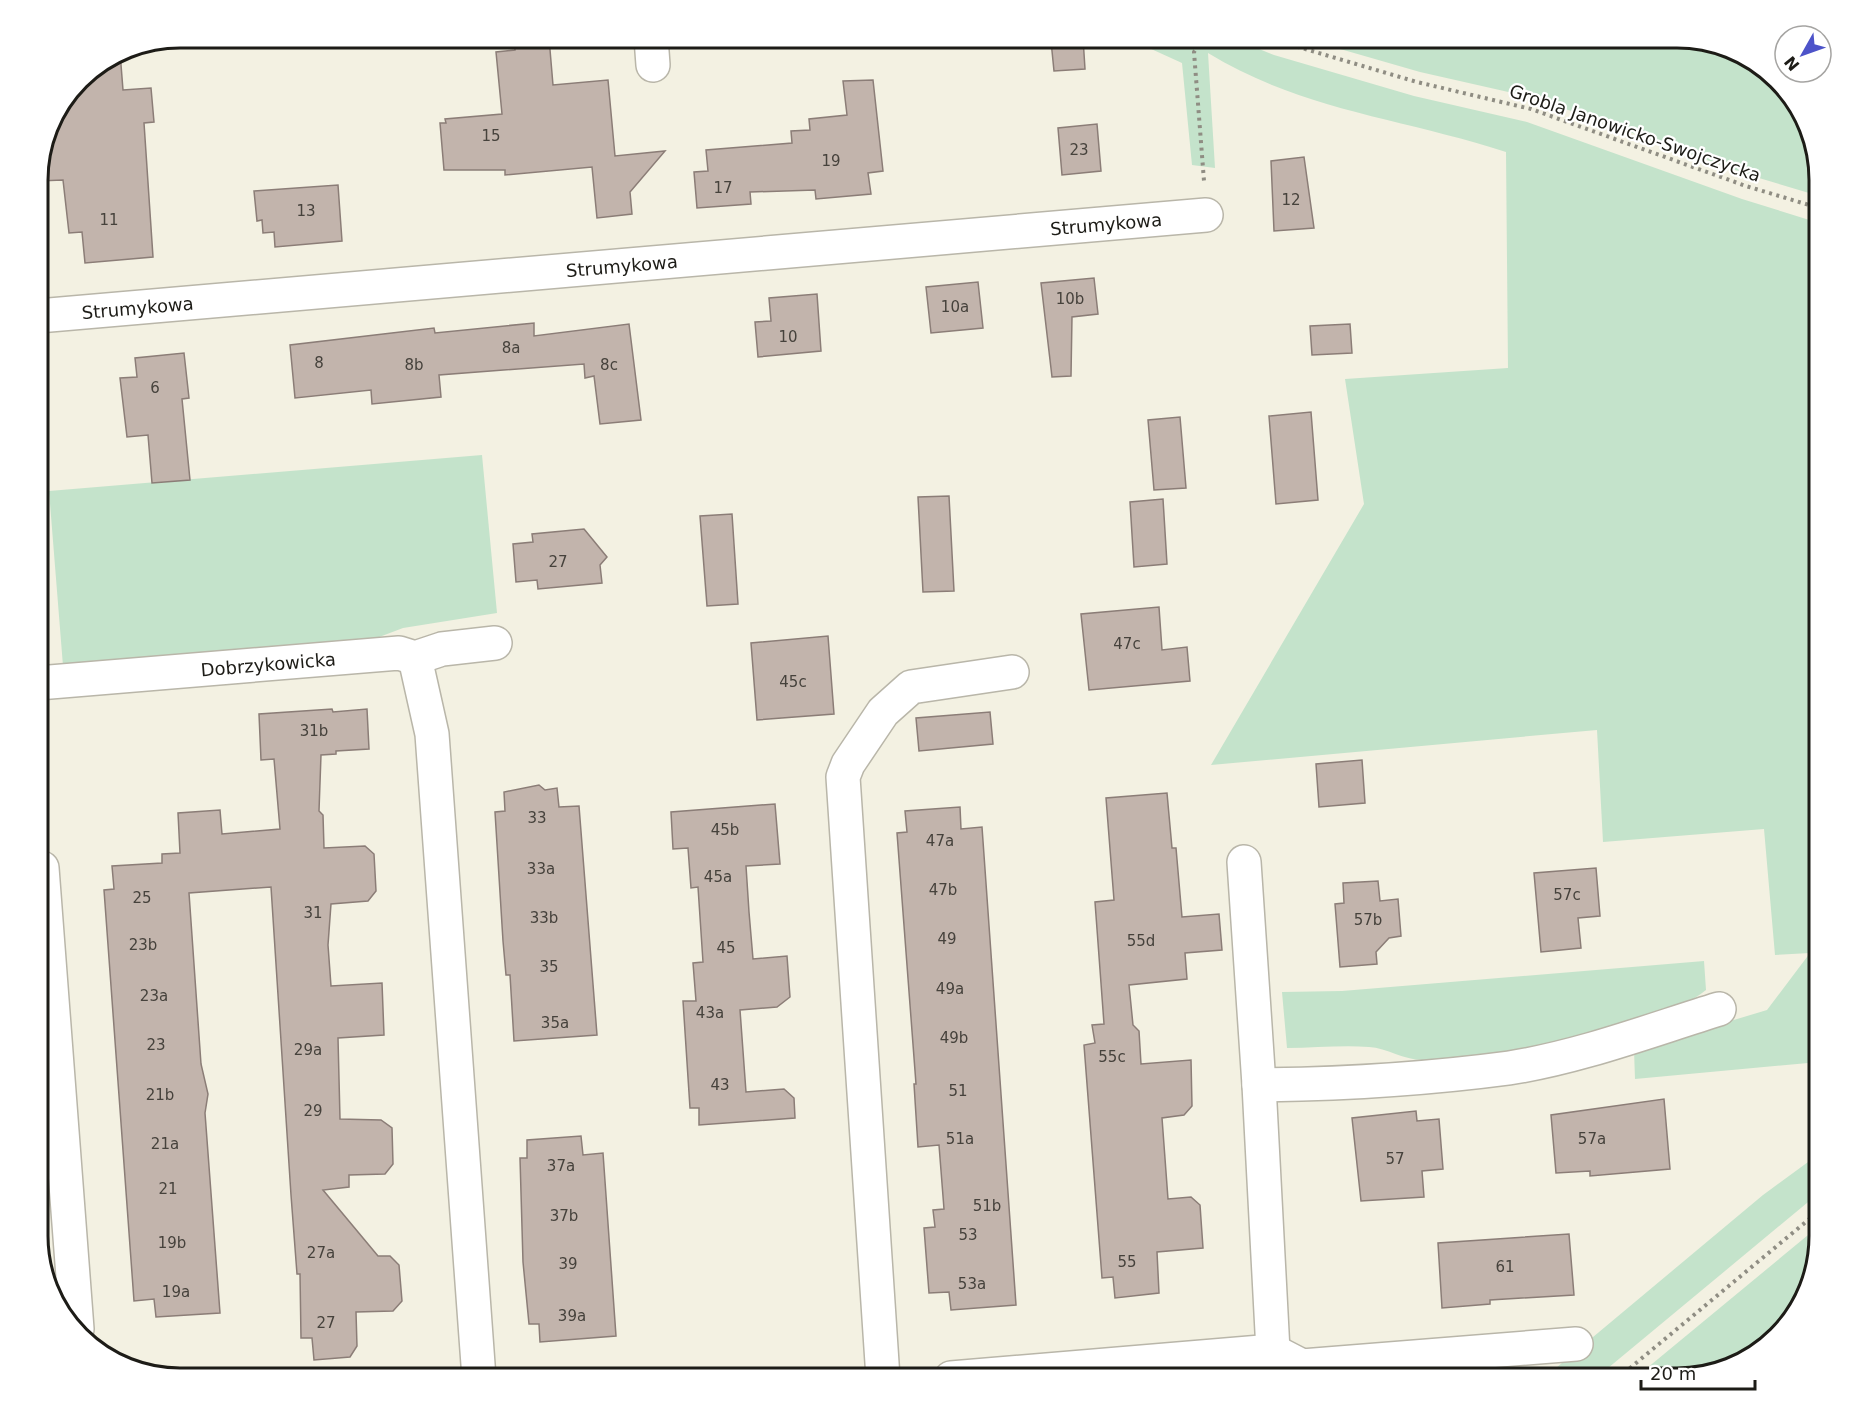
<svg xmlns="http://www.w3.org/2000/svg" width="1857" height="1416" font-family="'DejaVu Sans',sans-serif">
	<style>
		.green { fill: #c4e3cb }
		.building { fill: #c2b4ac; stroke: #8b7d77; stroke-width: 1.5 }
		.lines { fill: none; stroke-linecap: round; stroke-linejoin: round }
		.minor-casing { stroke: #b9b6a9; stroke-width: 36 }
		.path { stroke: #8f8d83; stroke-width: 4; stroke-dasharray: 3 4.5; stroke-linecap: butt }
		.minor { stroke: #fff; stroke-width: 33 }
		.labels { text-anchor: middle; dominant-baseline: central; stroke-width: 4.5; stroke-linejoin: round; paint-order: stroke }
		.number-label { font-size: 15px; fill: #46423c }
		.street-label { font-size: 18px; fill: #1d1c17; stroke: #fff }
		.rim { fill: none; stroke: #1d1c17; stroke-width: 3 }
	</style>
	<rect width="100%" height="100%" fill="#f3f1e2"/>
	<path class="green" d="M 1127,38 L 1232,38 L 1274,55 L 1414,96 L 1527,122 L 1742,199 L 1819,223 L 1819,1062 L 1635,1079 L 1634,1050 L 1767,1010 L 1810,953 L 1775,955 L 1764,829 L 1603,842 L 1597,730 L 1211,765 L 1364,504 L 1345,379 L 1508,368 L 1506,152 C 1403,118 1303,111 1208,53 L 1215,168 L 1192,165 L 1182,63 Z
		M 1302,38 L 1677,38 L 1723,45 L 1764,67 L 1805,117 L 1819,180 L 1819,196 L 1749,175 L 1535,98 L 1420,72 Z
		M 482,455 L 497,613 L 403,628 L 374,639 L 63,666 L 49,491 Z
		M 1704,961 L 1706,990 C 1644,1038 1500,1060 1422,1060 C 1404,1060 1387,1048 1369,1047 C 1342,1045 1314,1048 1287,1048 L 1282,992 L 1342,991 Z
		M 1819,1154 L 1819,1193 L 1596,1378 L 1544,1378 L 1763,1195 Z
		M 1819,1226 L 1812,1282 L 1790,1323 L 1740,1364 L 1677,1378 L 1635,1378 Z"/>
	<path class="building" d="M 514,38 L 549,38 L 553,85 L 608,80 L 615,156 L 665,151 L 630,192 L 632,214 L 597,218 L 592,167 L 505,175 L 505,170 L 444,170 L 440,123 L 446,123 L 445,119 L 502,114 L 496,52 L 515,50 Z
		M 1083,38 L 1085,69 L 1054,71 L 1051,41 Z
		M 120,52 L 123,90 L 151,88 L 154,122 L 144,123 L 153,257 L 85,263 L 82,232 L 69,233 L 63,180 L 38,181 L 38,170 L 52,117 L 86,73 Z
		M 873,80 L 883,171 L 868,173 L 871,194 L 816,199 L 815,190 L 750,192 L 751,204 L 697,208 L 694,172 L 708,171 L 706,150 L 792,143 L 791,131 L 810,130 L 809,119 L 847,115 L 843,81 Z
		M 1097,124 L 1101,171 L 1062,175 L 1058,128 Z
		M 1304,157 L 1314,228 L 1274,231 L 1271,161 Z
		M 338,185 L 342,241 L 275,247 L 274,232 L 263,233 L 262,220 L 257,221 L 254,191 Z
		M 1094,278 L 1098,314 L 1072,317 L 1071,376 L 1052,377 L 1041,283 Z
		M 978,282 L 983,328 L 931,333 L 926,287 Z
		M 817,294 L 821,351 L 758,357 L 755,322 L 771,321 L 769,298 Z
		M 534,323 L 534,336 L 629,324 L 641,420 L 600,424 L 594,376 L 585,378 L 584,364 L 439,375 L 441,397 L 372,404 L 371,390 L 295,398 L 290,345 L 434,328 L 435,333 Z
		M 1350,324 L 1352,353 L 1312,355 L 1310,326 Z
		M 184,353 L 189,398 L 182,399 L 190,480 L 152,483 L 148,435 L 127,437 L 120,378 L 137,377 L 135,358 Z
		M 1311,412 L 1318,500 L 1276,504 L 1269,416 Z
		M 1180,417 L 1186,488 L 1154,490 L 1148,420 Z
		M 949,496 L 954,591 L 923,592 L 918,497 Z
		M 1163,499 L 1167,564 L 1134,567 L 1130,502 Z
		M 732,514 L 738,604 L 707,606 L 700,516 Z
		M 584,529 L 607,557 L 600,565 L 602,583 L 538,589 L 537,580 L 516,582 L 513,544 L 533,542 L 532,534 Z
		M 1159,607 L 1162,650 L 1187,647 L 1190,681 L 1089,690 L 1081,614 Z
		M 828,636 L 834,714 L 757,720 L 751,643 Z
		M 332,709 L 333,712 L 367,709 L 369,749 L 336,751 L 336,754 L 321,755 L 319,811 L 323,815 L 324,848 L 365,846 L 374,854 L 376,891 L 368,901 L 331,904 L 328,945 L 331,986 L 382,983 L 384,1035 L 338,1038 L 340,1119 L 381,1120 L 392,1128 L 393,1164 L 385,1174 L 349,1175 L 349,1187 L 323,1190 L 378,1256 L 390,1256 L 399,1265 L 402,1301 L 393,1311 L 356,1312 L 357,1346 L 350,1357 L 314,1360 L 312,1338 L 301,1338 L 300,1274 L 297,1274 L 291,1195 L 271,887 L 189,893 L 201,1064 L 208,1094 L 205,1113 L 220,1313 L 156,1317 L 154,1299 L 134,1301 L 104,890 L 114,889 L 112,866 L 162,863 L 162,854 L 180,853 L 178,813 L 220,810 L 222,834 L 280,829 L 274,759 L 261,760 L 259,714 Z
		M 990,712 L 993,744 L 919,751 L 916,718 Z
		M 1362,760 L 1365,803 L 1319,807 L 1316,764 Z
		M 539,785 L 545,790 L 557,788 L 559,807 L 579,806 L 597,1035 L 514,1041 L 510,975 L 506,975 L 503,941 L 495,812 L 505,811 L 504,792 Z
		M 1167,793 L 1172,848 L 1176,848 L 1182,917 L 1219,914 L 1222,950 L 1185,953 L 1187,979 L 1129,985 L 1133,1025 L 1139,1031 L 1141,1064 L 1191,1060 L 1192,1106 L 1184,1115 L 1162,1118 L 1168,1199 L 1191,1197 L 1200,1205 L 1203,1248 L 1157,1252 L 1159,1293 L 1115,1298 L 1113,1277 L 1102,1278 L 1084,1045 L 1095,1043 L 1092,1025 L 1104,1024 L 1095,902 L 1114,900 L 1106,798 Z
		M 775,804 L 780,864 L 746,866 L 749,912 L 753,959 L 787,956 L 790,997 L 777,1007 L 740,1010 L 746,1092 L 784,1089 L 794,1098 L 795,1118 L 699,1125 L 699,1108 L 690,1108 L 683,1001 L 696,1001 L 693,963 L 703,962 L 698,887 L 691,888 L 688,848 L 673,849 L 671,812 Z
		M 960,807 L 961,829 L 982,827 L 1016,1305 L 951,1310 L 949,1292 L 929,1293 L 924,1228 L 935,1227 L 933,1210 L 944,1209 L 939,1145 L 918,1147 L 914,1084 L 916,1084 L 897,833 L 907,832 L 905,811 Z
		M 1596,868 L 1600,916 L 1578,918 L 1581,948 L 1541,952 L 1534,873 Z
		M 1378,881 L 1380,901 L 1398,899 L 1401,936 L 1389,938 L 1376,952 L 1377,964 L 1340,967 L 1335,904 L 1344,903 L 1343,883 Z
		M 1664,1099 L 1670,1169 L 1590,1176 L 1590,1171 L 1556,1173 L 1551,1115 Z
		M 1416,1111 L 1417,1121 L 1439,1119 L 1443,1169 L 1422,1171 L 1424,1197 L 1361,1201 L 1352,1118 Z
		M 581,1136 L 583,1155 L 603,1153 L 616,1336 L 540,1342 L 539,1324 L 529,1324 L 523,1262 L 520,1158 L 527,1158 L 527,1140 Z
		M 1569,1234 L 1574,1295 L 1490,1300 L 1490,1304 L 1442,1308 L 1438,1243 Z"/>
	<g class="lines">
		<defs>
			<g id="minor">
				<path d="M 651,38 L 653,65"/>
				<path id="s1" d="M 38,316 L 1206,215"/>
				<path d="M 415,658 L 432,734 L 479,1378"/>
				<path id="s2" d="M 38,683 L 399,653 L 415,658 L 442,649 L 495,643"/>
				<path d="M 1244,862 L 1259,1085 L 1273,1351"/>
				<path d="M 42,868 L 77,1329"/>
				<path d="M 1259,1085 C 1343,1084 1426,1079 1509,1068 C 1580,1057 1651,1030 1719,1009"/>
				<path d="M 883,1378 L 843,777 L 848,764 L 883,712 L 911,687 L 1012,672"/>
				<path d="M 951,1378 L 1273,1351 L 1302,1366 L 1576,1344"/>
			</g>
		</defs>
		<use href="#minor" class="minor-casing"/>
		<path class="path" d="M 1203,38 L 1194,52 L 1204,181
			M 1268,38 L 1417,82 L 1531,109 L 1746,186 L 1819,208
			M 1599,1370 L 1607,1378
			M 1618,1378 L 1819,1211"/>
		<use href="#minor" class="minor"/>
	</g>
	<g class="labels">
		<g class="number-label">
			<text x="491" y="136">15</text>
			<text x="1079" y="150">23</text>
			<text x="831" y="161">19</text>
			<text x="723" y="188">17</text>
			<text x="1291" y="200">12</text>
			<text x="306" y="211">13</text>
			<text x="109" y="220">11</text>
			<text x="1070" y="299">10b</text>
			<text x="955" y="307">10a</text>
			<text x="788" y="337">10</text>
			<text x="511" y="348">8a</text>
			<text x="319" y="363">8</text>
			<text x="414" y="365">8b</text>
			<text x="609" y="365">8c</text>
			<text x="155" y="388">6</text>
			<text x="558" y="562">27</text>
			<text x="1127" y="644">47c</text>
			<text x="793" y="682">45c</text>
			<text x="314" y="731">31b</text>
			<text x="537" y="818">33</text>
			<text x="725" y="830">45b</text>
			<text x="940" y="841">47a</text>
			<text x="541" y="869">33a</text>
			<text x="718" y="877">45a</text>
			<text x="943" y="890">47b</text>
			<text x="1567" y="895">57c</text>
			<text x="142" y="898">25</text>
			<text x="313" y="913">31</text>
			<text x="544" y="918">33b</text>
			<text x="1368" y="920">57b</text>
			<text x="947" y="939">49</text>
			<text x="1141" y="941">55d</text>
			<text x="143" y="945">23b</text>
			<text x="726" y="948">45</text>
			<text x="549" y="967">35</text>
			<text x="950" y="989">49a</text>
			<text x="154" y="996">23a</text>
			<text x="710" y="1013">43a</text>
			<text x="555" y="1023">35a</text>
			<text x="954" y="1038">49b</text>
			<text x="156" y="1045">23</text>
			<text x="308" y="1050">29a</text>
			<text x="1112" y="1057">55c</text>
			<text x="720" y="1085">43</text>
			<text x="958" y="1091">51</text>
			<text x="160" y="1095">21b</text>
			<text x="313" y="1111">29</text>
			<text x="960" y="1139">51a</text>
			<text x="1592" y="1139">57a</text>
			<text x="165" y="1144">21a</text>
			<text x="1395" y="1159">57</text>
			<text x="561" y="1166">37a</text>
			<text x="168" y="1189">21</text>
			<text x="987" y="1206">51b</text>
			<text x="564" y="1216">37b</text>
			<text x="968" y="1235">53</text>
			<text x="172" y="1243">19b</text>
			<text x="321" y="1253">27a</text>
			<text x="1127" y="1262">55</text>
			<text x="568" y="1264">39</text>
			<text x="1505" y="1267">61</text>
			<text x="972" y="1284">53a</text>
			<text x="176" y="1292">19a</text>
			<text x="572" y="1316">39a</text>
			<text x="326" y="1323">27</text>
		</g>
		<g class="street-label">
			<text transform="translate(1635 133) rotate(19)">Grobla Janowicko-Swojczycka</text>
			<text stroke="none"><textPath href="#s1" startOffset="1072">Strumykowa</textPath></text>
			<text stroke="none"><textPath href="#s1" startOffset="586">Strumykowa</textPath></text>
			<text stroke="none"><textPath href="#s1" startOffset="100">Strumykowa</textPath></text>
			<text stroke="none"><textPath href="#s2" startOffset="231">Dobrzykowicka</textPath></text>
		</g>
	</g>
	<path d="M0 0H1857V1416H0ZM180 48H1677A132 132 0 0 1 1809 180V1236A132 132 0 0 1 1677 1368H180A132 132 0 0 1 48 1236V180A132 132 0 0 1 180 48Z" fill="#fff" fill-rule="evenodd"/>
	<path class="rim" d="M180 48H1677A132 132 0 0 1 1809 180V1236A132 132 0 0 1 1677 1368H180A132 132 0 0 1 48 1236V180A132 132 0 0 1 180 48Z"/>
	<g transform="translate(1803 54) rotate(230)"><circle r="28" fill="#ffffff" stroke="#a5a4a2" stroke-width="1.5"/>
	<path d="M0-4.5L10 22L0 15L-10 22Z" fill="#4d53c9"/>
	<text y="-9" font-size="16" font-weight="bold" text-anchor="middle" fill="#1d1c17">N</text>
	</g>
	<path d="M1641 1380v9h114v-9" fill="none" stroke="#1d1c17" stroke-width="3"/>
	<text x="1650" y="1380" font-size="18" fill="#1d1c17" stroke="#ffffff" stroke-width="4.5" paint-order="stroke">20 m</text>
</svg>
